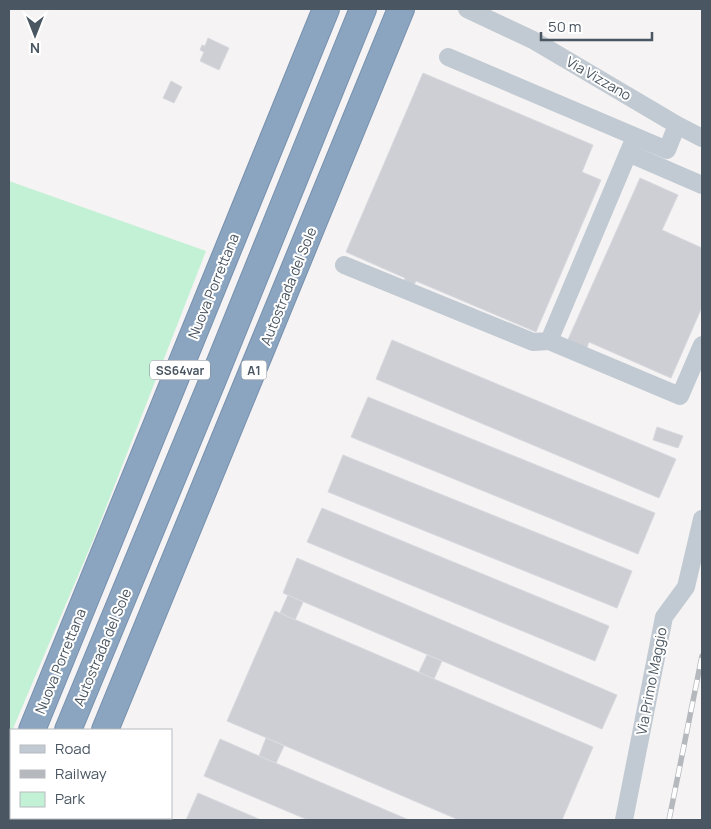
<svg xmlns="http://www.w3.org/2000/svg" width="711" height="829" font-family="Manrope,sans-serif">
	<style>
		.green { fill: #c3f1d5 }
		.building { fill: #cdcfd5; stroke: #d7d9de }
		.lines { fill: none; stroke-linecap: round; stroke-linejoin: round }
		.highway-casing { stroke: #7690ad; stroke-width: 28 }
		.minor { stroke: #c1cad2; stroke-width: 18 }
		.highway { stroke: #8ba5c1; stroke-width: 26 }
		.rail-casing { stroke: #b5b8bd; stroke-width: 5.5 }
		.rail { stroke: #fff; stroke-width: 4; stroke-dasharray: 11; stroke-linecap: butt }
		.labels { text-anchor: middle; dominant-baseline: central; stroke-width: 4; stroke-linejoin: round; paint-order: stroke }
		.shield { fill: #fff; stroke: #808990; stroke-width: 1 }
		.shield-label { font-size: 12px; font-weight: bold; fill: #4a5661 }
		.street-label { font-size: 14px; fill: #4a5661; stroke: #fff }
	</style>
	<rect width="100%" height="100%" fill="#f5f3f3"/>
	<path class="green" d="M 9,181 L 206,251 L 94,538 L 9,738 Z"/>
	<path class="building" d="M 208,38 L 229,48 L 219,70 L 200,61 L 204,52 L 200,50 L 202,45 L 205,46 Z
		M 423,73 L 593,145 L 582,172 L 601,180 L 536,332 L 416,281 L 413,287 L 403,283 L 405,278 L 346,252 Z
		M 171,81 L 182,87 L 174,103 L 163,98 Z
		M 640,178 L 678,195 L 662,230 L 702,248 L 702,307 L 671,378 L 589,342 L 585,352 L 566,344 Z
		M 392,340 L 676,459 L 659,498 L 376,379 Z
		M 368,397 L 655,513 L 638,554 L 351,437 Z
		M 657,427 L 683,436 L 678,448 L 653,440 Z
		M 343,455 L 632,571 L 617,608 L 328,492 Z
		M 322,508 L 609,626 L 595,661 L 307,542 Z
		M 297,558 L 617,695 L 602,729 L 283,593 Z
		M 288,595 L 303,602 L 295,620 L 280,613 Z
		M 275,611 L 593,747 L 562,820 L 459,820 L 227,721 Z
		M 427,655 L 442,661 L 434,679 L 419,672 Z
		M 266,738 L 284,746 L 276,763 L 259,756 Z
		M 220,739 L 259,756 L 409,820 L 308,820 L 204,776 Z
		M 198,793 L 261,820 L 186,820 Z"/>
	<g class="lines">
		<defs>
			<path id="highway" d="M 32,730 L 326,9
				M 68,730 L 212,382 L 363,9
				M 105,730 L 401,9
				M 9,784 L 11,778
				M 30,820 L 31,818
				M 67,820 L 68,818"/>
		</defs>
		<use href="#highway" class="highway-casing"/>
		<path class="minor" d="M 467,9 L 533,40 L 677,125 L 702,138
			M 448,57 L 667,150 L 677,125
			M 635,137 L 549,341 L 680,396 L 702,345
			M 628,153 L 702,185
			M 344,265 L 533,342 L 549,341
			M 624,820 L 664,617 L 686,587 L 702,519"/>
		<use href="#highway" class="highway"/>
		<defs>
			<path id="rail" d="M 669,820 L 702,656"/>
		</defs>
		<use href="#rail" class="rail-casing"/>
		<use href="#rail" class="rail"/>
	</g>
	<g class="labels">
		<g class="shield">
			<rect x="150" y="360.5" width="60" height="19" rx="4"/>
			<rect x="241.5" y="360.5" width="25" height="19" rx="4"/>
		</g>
		<g class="shield-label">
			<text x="180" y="370">SS64var</text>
			<text x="254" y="370">A1</text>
		</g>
		<g class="street-label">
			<text transform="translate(599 78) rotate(30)">Via Vizzano</text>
			<text transform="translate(213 286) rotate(-68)">Nuova Porrettana</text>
			<text transform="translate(288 286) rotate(-68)">Autostrada del Sole</text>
			<text transform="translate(102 647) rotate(-67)">Autostrada del Sole</text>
			<text transform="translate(60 661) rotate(-68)">Nuova Porrettana</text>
			<text transform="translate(651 681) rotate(-79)">Via Primo Maggio</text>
		</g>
	</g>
	<rect width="711" height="829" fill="none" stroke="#4a5661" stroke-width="20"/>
	<rect x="10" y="729" width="162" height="90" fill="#ffffff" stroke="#b7bbc0"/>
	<rect x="20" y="745" width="25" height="8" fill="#c1cad2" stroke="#b7bbc0"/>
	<text x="55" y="754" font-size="15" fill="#4a5661">Road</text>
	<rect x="20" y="770" width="25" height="8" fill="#b5b8bd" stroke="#b7bbc0"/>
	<text x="55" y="779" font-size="15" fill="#4a5661">Railway</text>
	<rect x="20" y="792" width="25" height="15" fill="#c3f1d5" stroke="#b7bbc0"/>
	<text x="55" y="804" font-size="15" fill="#4a5661">Park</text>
	<g transform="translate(35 35) rotate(180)" stroke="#ffffff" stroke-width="4" paint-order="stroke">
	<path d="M0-4L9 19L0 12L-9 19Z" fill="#4a5661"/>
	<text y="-8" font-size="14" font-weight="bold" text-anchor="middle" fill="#4a5661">N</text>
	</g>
	<path d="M541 32v8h111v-8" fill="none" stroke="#4a5661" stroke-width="2.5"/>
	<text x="548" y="32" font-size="15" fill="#4a5661" stroke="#ffffff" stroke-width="4" paint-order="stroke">50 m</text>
</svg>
